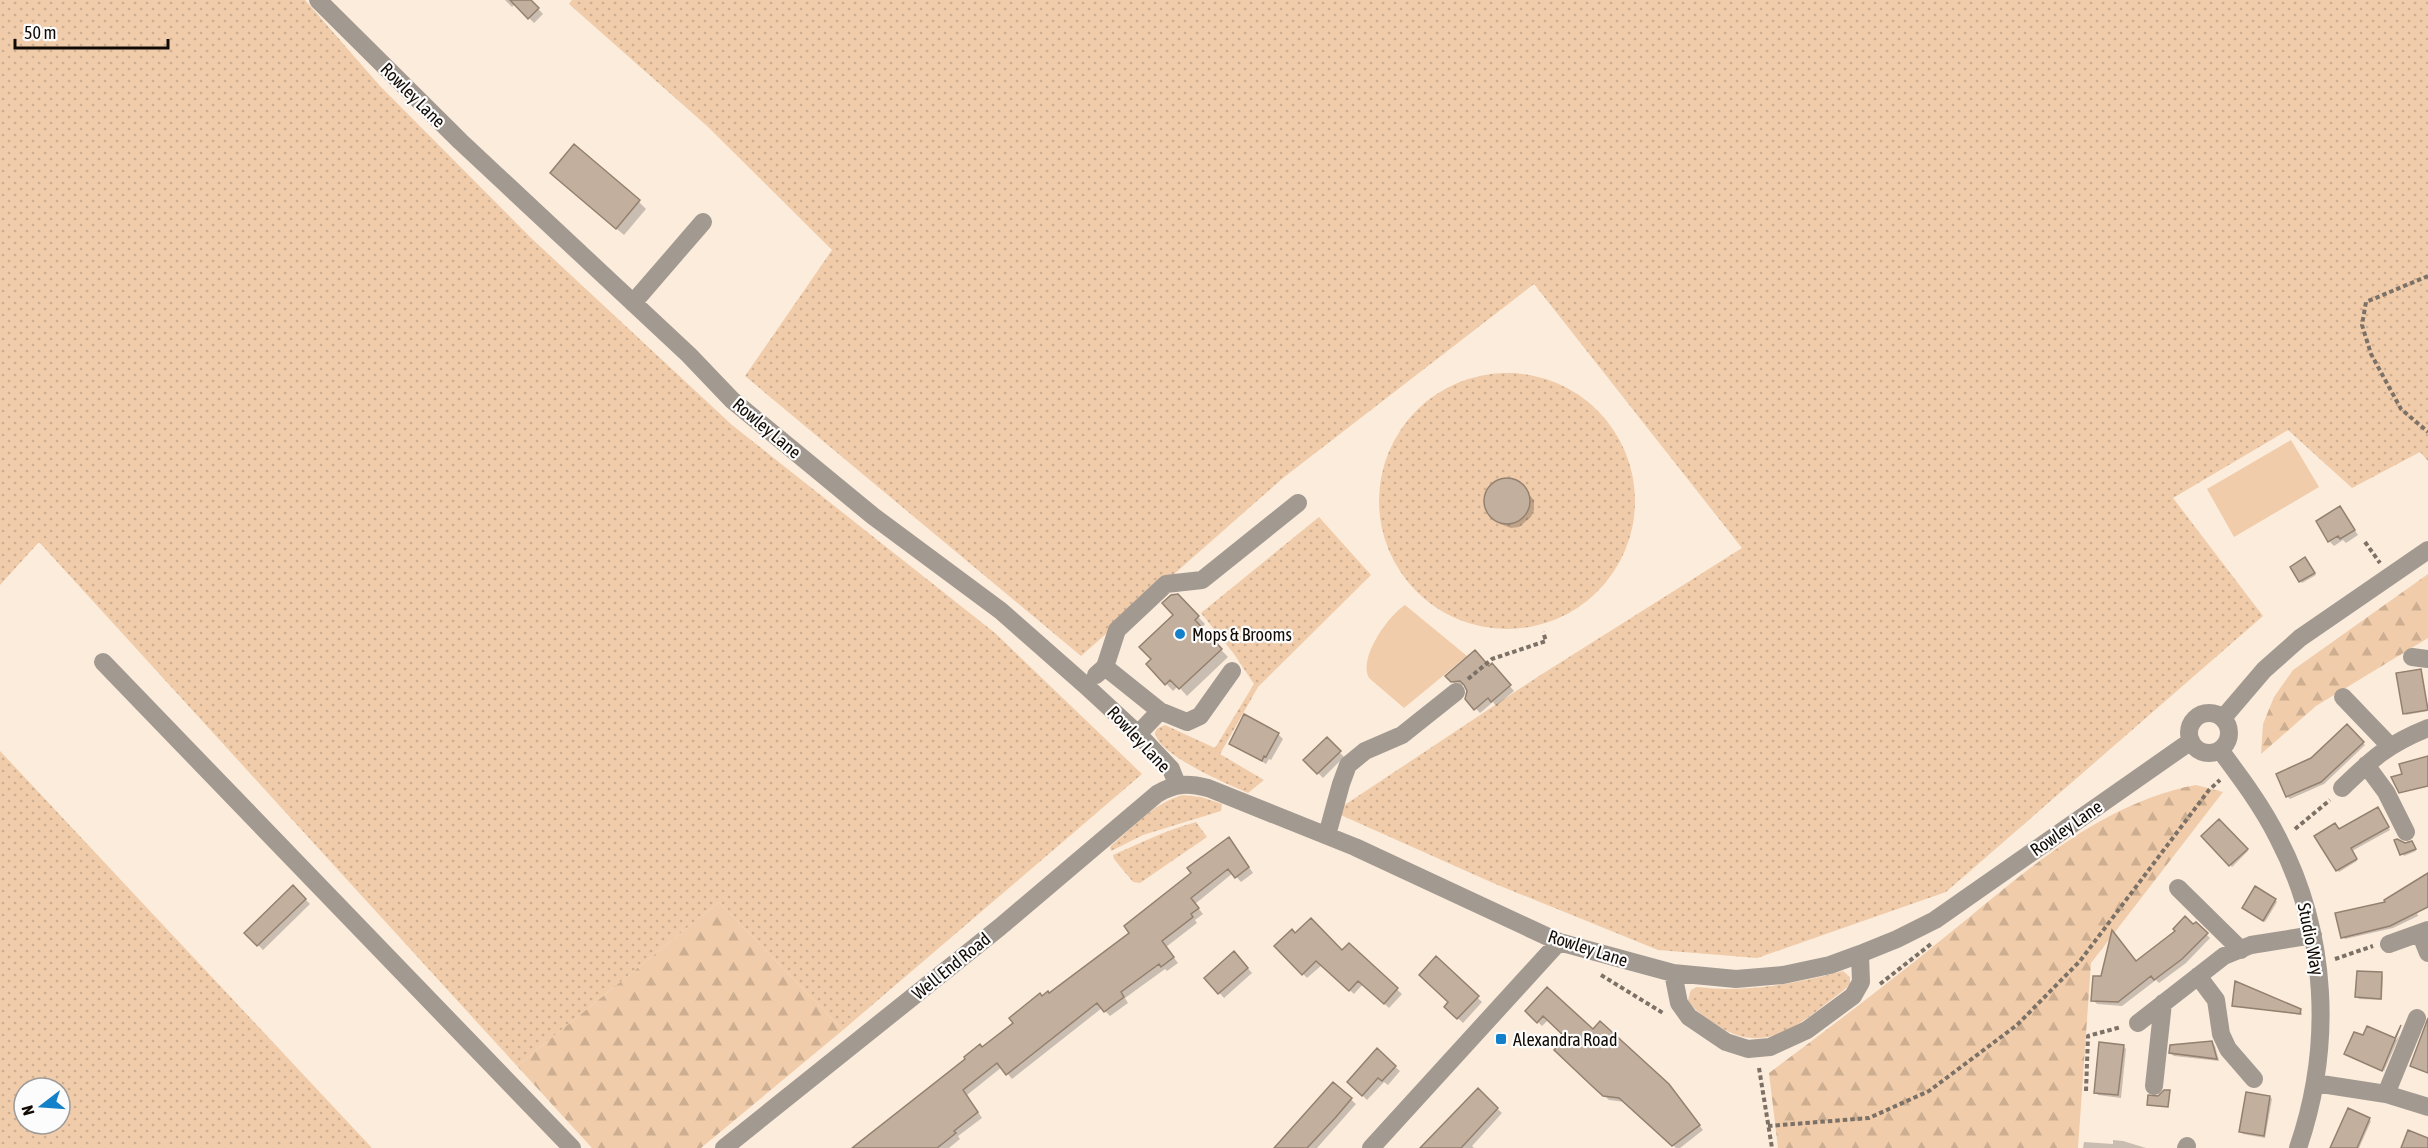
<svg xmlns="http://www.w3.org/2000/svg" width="2428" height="1148" font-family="'Asap Condensed',sans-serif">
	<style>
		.grass { fill: url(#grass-dots); fill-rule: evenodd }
		.forest { fill: url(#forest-firs) }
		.garden { fill: #f0ccaa }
		.shadow { fill: #0003 }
		.building { fill: #c3af9d; stroke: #93806e; stroke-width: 1.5 }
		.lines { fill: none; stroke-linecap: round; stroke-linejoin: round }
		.path { stroke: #7c7166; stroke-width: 4; stroke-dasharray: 4.5 3; stroke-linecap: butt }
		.minor { stroke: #a29991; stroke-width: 18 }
		.poi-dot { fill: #1380ca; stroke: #fcfcfc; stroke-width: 2 }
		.labels { text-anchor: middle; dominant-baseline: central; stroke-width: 4.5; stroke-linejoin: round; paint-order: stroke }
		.street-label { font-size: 18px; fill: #120b05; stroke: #fcfcfc }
		.poi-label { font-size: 18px; fill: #120b05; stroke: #fcfcfc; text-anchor: start }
	</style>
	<defs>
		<pattern id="grass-dots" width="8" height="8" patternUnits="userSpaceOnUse" patternTransform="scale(1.5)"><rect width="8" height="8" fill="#f0ccaa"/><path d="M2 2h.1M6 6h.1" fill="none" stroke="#cdae91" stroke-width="1.8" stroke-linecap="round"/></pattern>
		<pattern id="forest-firs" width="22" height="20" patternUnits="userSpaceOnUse" patternTransform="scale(1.5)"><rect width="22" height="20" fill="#f0ccaa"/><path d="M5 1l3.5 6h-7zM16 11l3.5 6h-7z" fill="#cdae91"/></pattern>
	</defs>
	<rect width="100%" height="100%" fill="#fcecdc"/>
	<path class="grass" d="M 0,0 L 305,0 L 380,86 L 530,237 L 732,425 L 995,633 L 1142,774 L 843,1030 L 719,902 L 517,1066 L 39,542 L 0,585 Z
		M 572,0 L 2428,0 L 2428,461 L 2420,452 L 2352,488 L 2288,430 L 2173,498 L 2263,616 L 1946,892 L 1757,958 L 1658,950 L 1493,883 L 1334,812 L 1539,676 L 1742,548 L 1534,284 L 1283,478 L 1081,656 L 745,376 L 832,250 L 707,126 L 569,4 Z
		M1379 501a128 128 0 1 1 256 0a128 128 0 1 1-256 0Z
		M 1319,517 L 1371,575 L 1258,687 L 1220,754 L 1264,780 L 1248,793 C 1228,784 1157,755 1155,732 L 1158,728 L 1165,725 L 1215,748 L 1254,684 L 1234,654 L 1201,613 Z
		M 0,751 L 372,1148 L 0,1148 ZM 24,1088 L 60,1088 L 60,1124 L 24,1124 Z
		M 1183,795 L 1201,797 L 1222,804 L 1221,811 L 1143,835 L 1111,851 L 1110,847 C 1132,828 1155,802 1183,795 Z
		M 1196,822 L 1207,837 L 1140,883 L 1133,882 L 1114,859 L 1113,855 C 1140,843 1167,830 1196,822 Z
		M 1843,971 L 1850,977 L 1850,984 L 1844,990 C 1806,1018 1769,1058 1720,1027 C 1708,1019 1696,1013 1688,1000 L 1691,990 L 1697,987 C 1747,993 1795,984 1843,971 Z"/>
	<path class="forest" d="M 2428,574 L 2428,638 L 2316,706 L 2261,754 L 2263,724 L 2274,697 L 2293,670 Z
		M 2196,785 L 2223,792 L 2091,963 L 2078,1148 L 1778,1148 L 1769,1073 C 1825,1031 1881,989 1935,945 C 2013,883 2094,804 2196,785 Z
		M 719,902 L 843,1030 L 701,1148 L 592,1148 L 517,1066 Z"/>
	<path class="garden" d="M 2291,440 L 2319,487 L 2234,537 L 2207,489 Z
		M 1405,605 L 1467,656 L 1404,708 L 1369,678 C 1358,658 1388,616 1405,605 Z"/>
	<path class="shadow" d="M 505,0 L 530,0 L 543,14 L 534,23 L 515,4 L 512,7 Z
		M 559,180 L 639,202 L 646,209 L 624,235 Z
		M 1508,479 L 1516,481 L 1534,500 L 1534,510 L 1531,517 L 1519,527 L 1511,528 L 1500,524 L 1486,507 L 1487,492 L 1500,481 Z
		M 2340,508 L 2358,535 L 2346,543 L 2343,540 L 2334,546 L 2330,542 L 2345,533 Z
		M 2307,561 L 2316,575 L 2302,583 L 2292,567 Z
		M 1178,596 L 1205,624 L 1201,629 L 1228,657 L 1187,696 L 1178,686 L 1173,691 L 1148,664 L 1153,659 L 1175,615 Z
		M 1489,668 L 1496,670 L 1514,691 L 1496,706 L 1493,702 L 1480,713 L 1466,698 L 1469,691 L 1465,685 L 1457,686 L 1447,676 Z
		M 2420,671 L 2428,711 L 2406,715 L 2404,713 Z
		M 2347,726 L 2365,745 L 2324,784 L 2290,799 L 2287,796 L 2312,759 Z
		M 1278,734 L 1283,739 L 1271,760 L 1269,759 L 1266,764 L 1231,743 Z
		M 1327,739 L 1344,757 L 1323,778 L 1305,760 Z
		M 2379,811 L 2390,830 L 2352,851 L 2357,861 L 2339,872 L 2337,870 L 2339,830 Z
		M 2219,821 L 2248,851 L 2232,867 L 2203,836 Z
		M 2396,841 L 2406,845 L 2414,845 L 2416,851 L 2404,856 Z
		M 1234,845 L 1253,873 L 1241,882 L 1233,873 L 1195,904 L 1203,914 L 1195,920 L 1197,923 L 1166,947 L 1178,963 L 1167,971 L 1165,969 L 1125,998 L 1128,1003 L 1110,1016 L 1102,1008 L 1012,1079 L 1002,1067 L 967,1095 L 982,1118 L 958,1136 L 960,1139 L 949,1148 L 938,1148 L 936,1145 L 932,1148 L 853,1148 L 928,1091 L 980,1046 L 982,1049 L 1016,1024 L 1042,997 L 1049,995 L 1131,933 Z
		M 2428,875 L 2428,906 L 2417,913 L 2418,916 L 2393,928 L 2345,939 L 2343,937 Z
		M 293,887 L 310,904 L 263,950 L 246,933 Z
		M 2275,900 L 2277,902 L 2265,922 L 2246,910 Z
		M 2196,924 L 2210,938 L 2186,963 L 2159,983 L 2156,980 L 2122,1006 L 2097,1004 L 2093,1000 L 2102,978 L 2137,963 Z
		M 1295,934 L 1342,952 L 1349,945 L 1402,994 L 1389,1008 L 1363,984 L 1354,994 L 1322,965 L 1307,978 L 1276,946 Z
		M 1239,958 L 1252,973 L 1224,998 L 1206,978 Z
		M 1436,958 L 1482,1002 L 1463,1023 L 1446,1007 L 1450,1002 Z
		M 2381,974 L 2383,976 L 2382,1000 L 2359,999 L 2357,997 Z
		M 1547,989 L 1593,1031 L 1673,1091 L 1703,1130 L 1680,1148 L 1676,1148 L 1625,1102 L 1609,1100 L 1556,1050 L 1568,1038 L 1548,1020 L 1542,1026 L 1527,1011 Z
		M 2234,1005 L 2300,1011 L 2302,1013 L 2302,1015 Z
		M 2368,1028 L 2396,1040 L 2400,1035 L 2384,1071 L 2346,1054 L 2364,1037 Z
		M 2211,1042 L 2215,1046 L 2219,1061 L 2174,1056 L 2170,1053 Z
		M 2123,1046 L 2126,1049 L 2121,1098 L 2098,1095 L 2095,1092 Z
		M 1377,1051 L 1400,1071 L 1388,1085 L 1384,1082 L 1367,1100 L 1349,1082 Z
		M 1334,1084 L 1356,1104 L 1317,1148 L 1276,1148 Z
		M 1478,1091 L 1502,1113 L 1472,1146 L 1474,1148 L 1423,1148 Z
		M 2270,1097 L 2272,1099 L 2265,1138 L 2243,1134 L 2241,1132 Z
		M 2348,1110 L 2371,1121 L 2359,1148 L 2332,1148 Z
		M 2113,1140 L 2123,1141 L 2146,1148 L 2083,1148 L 2084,1142 L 2113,1144 Z"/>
	<path class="building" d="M 510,0 L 531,0 L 539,8 L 528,19 Z
		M 574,144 L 640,200 L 616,229 L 550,173 Z
		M1484 501a23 23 0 1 1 46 0a23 23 0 1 1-46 0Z
		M 2340,506 L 2355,530 L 2340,539 L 2338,536 L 2328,542 L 2316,521 Z
		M 2305,557 L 2315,573 L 2299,582 L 2290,567 Z
		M 1178,594 L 1199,616 L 1195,620 L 1222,649 L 1179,689 L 1170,680 L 1165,685 L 1146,664 L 1151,659 L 1139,647 L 1173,615 L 1162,603 L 1171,595 Z
		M 1475,650 L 1489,666 L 1492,663 L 1511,685 L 1491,702 L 1488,698 L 1474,710 L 1465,699 L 1467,691 L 1464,685 L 1460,681 L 1451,682 L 1445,676 Z
		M 2421,669 L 2428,710 L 2403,714 L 2396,673 Z
		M 1244,714 L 1279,733 L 1266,757 L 1264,756 L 1262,761 L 1229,744 Z
		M 2347,724 L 2364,742 L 2321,782 L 2286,797 L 2276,774 L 2311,758 Z
		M 1327,737 L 1341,751 L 1317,774 L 1303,760 Z
		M 2428,756 L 2428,786 L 2399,793 L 2391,777 L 2402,774 L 2399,764 Z
		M 2378,807 L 2389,827 L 2351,848 L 2357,859 L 2336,871 L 2314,836 L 2335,823 L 2339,829 Z
		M 2219,819 L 2248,849 L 2229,866 L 2201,836 Z
		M 1229,837 L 1249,867 L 1235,878 L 1228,869 L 1191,898 L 1199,908 L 1191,914 L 1193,917 L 1162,941 L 1174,957 L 1161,967 L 1159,964 L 1121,992 L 1124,997 L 1104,1012 L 1097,1003 L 1006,1075 L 997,1063 L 963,1090 L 978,1112 L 954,1131 L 956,1133 L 937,1148 L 852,1148 L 965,1059 L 964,1057 L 980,1044 L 982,1047 L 1013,1023 L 1009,1018 L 1040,993 L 1042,996 L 1048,991 L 1049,993 L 1129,933 L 1124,926 L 1191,873 L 1187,868 Z
		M 2397,839 L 2405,843 L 2412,841 L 2416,849 L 2400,855 L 2394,840 Z
		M 2428,873 L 2428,907 L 2390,926 L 2341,938 L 2335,913 L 2385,902 L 2384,900 Z
		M 293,885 L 306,899 L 257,946 L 244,933 Z
		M 2255,886 L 2276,899 L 2263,921 L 2242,908 Z
		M 2185,916 L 2193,924 L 2196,922 L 2208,933 L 2182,959 L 2154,980 L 2151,976 L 2118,1002 L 2091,1001 L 2093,976 L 2101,976 L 2112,930 L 2136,961 L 2175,931 L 2173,929 Z
		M 1311,918 L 1342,950 L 1349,943 L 1398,988 L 1384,1004 L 1358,981 L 1349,991 L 1316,961 L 1302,975 L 1274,946 L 1292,929 L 1295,933 Z
		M 1234,951 L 1248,968 L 1218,994 L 1204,978 Z
		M 1436,956 L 1479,996 L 1457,1019 L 1444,1007 L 1448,1002 L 1419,975 Z
		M 2357,971 L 2382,972 L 2381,999 L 2355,997 Z
		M 2235,981 L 2301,1009 L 2300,1014 L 2232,1006 Z
		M 1547,987 L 1593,1029 L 1600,1021 L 1669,1084 L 1700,1125 L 1672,1146 L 1619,1098 L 1603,1096 L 1592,1086 L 1554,1050 L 1566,1038 L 1543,1016 L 1537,1023 L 1525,1011 Z
		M 2428,1018 L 2428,1073 L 2410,1066 Z
		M 2401,1025 L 2382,1071 L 2344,1054 L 2354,1032 L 2363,1035 L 2367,1026 L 2395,1038 Z
		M 2212,1041 L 2217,1059 L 2169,1053 L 2170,1045 Z
		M 2099,1042 L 2124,1045 L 2118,1095 L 2094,1093 Z
		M 1377,1048 L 1396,1066 L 1382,1081 L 1378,1078 L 1362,1096 L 1347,1082 Z
		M 1333,1082 L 1352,1098 L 1336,1117 L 1307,1148 L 1274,1148 Z
		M 1478,1088 L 1498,1108 L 1461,1148 L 1420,1148 Z
		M 2164,1090 L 2170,1090 L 2168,1107 L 2147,1105 L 2148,1095 L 2158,1096 Z
		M 2246,1092 L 2270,1096 L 2264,1136 L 2239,1132 Z
		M 2348,1108 L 2370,1118 L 2357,1148 L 2330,1148 Z
		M 2408,1130 L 2428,1138 L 2428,1148 L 2401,1148 Z"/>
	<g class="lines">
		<path class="path" d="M 2428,276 L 2366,302 L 2362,325 L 2371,354 L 2401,409 L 2428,432
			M 2365,542 L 2380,563
			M 1468,679 L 1492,659 L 1546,641 L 1543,632
			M 2295,829 L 2330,800
			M 2335,959 L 2373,946
			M 1601,975 L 1663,1013
			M 1880,984 L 1931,944
			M 1759,1068 L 1772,1148
			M 2086,1091 L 2088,1036 L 2121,1027
			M 1768,1126 L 1869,1118 L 1929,1091 L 2017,1025 L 2080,961 L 2209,790 L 2220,780"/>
		<path class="minor" d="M 318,0 L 460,141 L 689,355 L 732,400 L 873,516 L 1001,611 L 1085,685 L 1138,734 L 1171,769 L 1177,784
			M 633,303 L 703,222
			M 2412,657 L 2428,659
			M 103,662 L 572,1148
			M 1105,667 L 1117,630 L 1166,584 L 1202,580 L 1298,503
			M 1096,675 L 1105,667 L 1160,711 L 1138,734
			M 2343,697 L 2390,746
			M 1160,711 L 1187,722 L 1200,716 L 1232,671
			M2189 733a20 20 0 1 1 40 0a20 20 0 1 1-40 0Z
			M 2223,718 L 2264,670 L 2300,638 L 2428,550
			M 2220,750 C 2241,778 2262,806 2278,838 C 2328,934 2333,1046 2298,1148
			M 2366,765 L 2386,792 L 2406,832
			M 2342,788 C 2373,758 2388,744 2428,728
			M 1327,835 L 1341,784 L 1348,765 L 1365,751 L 1402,735 L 1456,692
			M 2178,888 L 2241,950
			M 2420,933 L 2428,953
			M 2389,944 L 2428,930
			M 1673,973 L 1679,1003 L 1689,1017 L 1726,1042 L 1748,1049 L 1770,1047 L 1807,1030 L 1853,996 L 1861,982 L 1860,954
			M 2198,976 L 2216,1000 L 2221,1034 L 2228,1049 L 2254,1079
			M 2138,1023 L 2224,956 L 2251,945 L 2313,935
			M 2315,1083 L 2386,1094 L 2428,1107
			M 2154,1086 L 2163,1003
			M 2386,1094 L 2417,1018
			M 724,1148 L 1000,927 L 1157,794 C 1175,783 1188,783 1208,788 L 1355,847 L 1559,942 L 1673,973 L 1736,979 L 1783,975 L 1830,965 L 1860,954 L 1897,939 L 1935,920 L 2191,741
			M 1371,1148 L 1559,942
			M 2186,1148 L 2187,1146"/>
	</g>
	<g class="poi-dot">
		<circle cx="1180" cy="634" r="6"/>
		<rect x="1495" y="1033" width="12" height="12" rx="3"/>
	</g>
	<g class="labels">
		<g class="street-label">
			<text transform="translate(413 95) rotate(45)">Rowley Lane</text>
			<text transform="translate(767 428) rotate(40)">Rowley Lane</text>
			<text transform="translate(1139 739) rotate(47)">Rowley Lane</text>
			<text transform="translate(2066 828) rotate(-35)">Rowley Lane</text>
			<text transform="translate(2311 939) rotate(79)">Studio Way</text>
			<text transform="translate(1588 948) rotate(18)">Rowley Lane</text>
			<text transform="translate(951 966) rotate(-39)">Well End Road</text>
		</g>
		<g class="poi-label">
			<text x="1192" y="634">Mops &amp; Brooms</text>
			<text x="1513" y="1039">Alexandra Road</text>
		</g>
	</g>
	<g transform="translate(42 1106) rotate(253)"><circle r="28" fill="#fcfcfc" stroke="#9e9c99" stroke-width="1.5"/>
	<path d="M0-4.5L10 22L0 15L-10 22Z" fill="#1380ca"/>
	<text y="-9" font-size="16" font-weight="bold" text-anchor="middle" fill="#120b05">N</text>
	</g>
	<path d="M15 39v9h153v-9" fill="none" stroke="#120b05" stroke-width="3"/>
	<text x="24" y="39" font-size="18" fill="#120b05" stroke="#fcfcfc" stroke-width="4.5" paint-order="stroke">50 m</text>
</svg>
